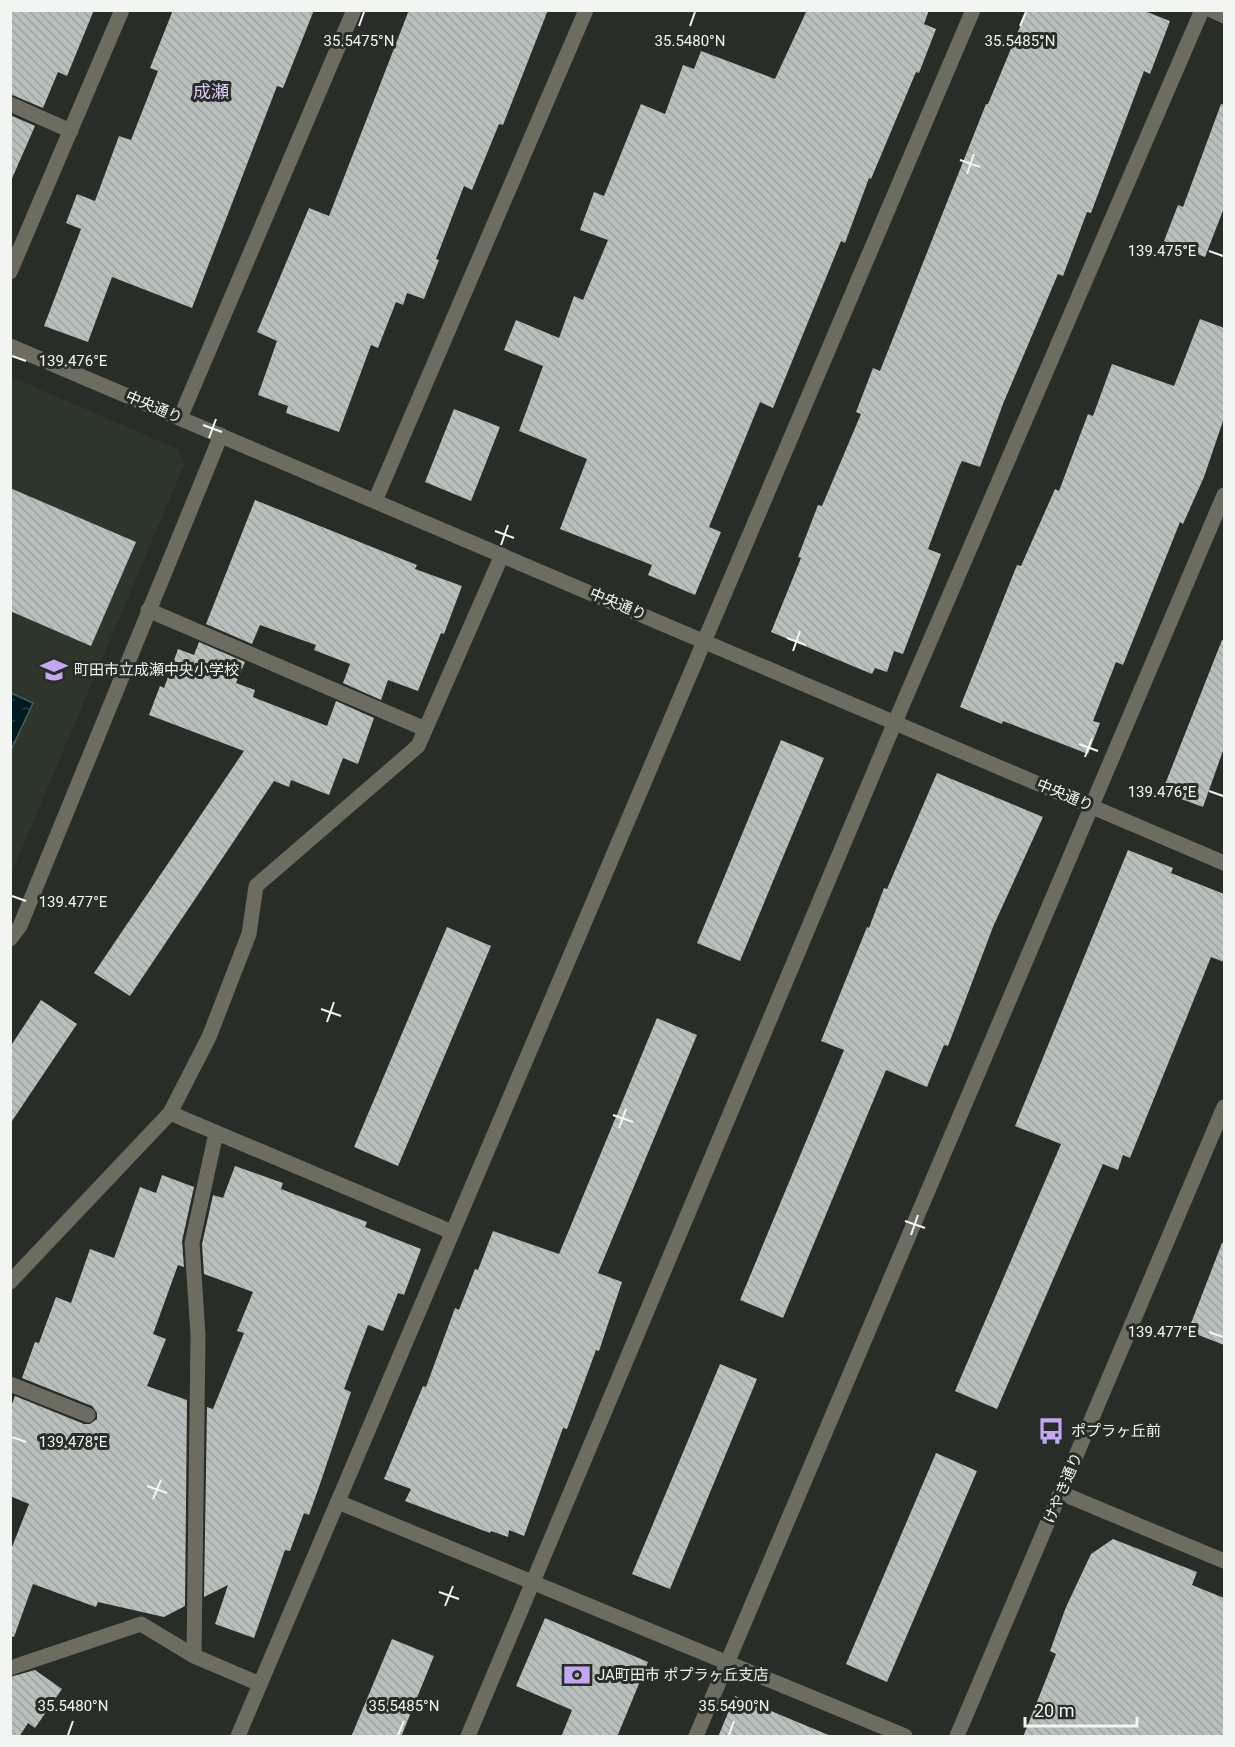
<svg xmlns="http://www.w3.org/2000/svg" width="1235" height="1747" font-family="Roboto,'Noto Sans JP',sans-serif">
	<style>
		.built { fill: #2e362c }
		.water { fill: url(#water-ripples); stroke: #495c5e; stroke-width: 1.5 }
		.building { fill: url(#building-back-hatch) }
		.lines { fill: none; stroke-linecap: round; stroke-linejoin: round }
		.service { stroke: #6c6d60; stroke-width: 15 }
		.minor { stroke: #6c6d60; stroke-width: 15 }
		.tertiary { stroke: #6c6d60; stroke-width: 15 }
		.ticks { fill: none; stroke: #f2f5f1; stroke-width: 2 }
		.labels { text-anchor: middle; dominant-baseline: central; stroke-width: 6; stroke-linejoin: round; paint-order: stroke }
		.street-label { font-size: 15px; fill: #f2f5f1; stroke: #292d28 }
		.poi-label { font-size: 15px; fill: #f2f5f1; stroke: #292d28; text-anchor: start }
		.quarter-label { font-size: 18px; fill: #dccdf7; stroke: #292d28 }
		.ticks-label { font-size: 15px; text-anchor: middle; fill: #f2f5f1; stroke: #292d28; stroke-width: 6; stroke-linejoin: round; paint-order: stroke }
	</style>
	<defs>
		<pattern id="water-ripples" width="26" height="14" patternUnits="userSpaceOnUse" patternTransform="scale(1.5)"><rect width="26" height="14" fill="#001b1f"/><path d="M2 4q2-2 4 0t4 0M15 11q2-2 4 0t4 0" fill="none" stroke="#263d40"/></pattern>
		<pattern id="building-back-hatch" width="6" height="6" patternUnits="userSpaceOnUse" patternTransform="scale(1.5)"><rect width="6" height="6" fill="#b7c0bd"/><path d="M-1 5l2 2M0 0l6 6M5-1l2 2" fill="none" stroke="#9ca2a0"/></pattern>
	</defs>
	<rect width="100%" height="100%" fill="#292d28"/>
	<path class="built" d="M 11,377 L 178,449 L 184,465 L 11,874 Z"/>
	<path class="water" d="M 11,693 L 33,703 L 11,750 Z"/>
	<path class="building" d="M 10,10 L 94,10 L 67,76 L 58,72 L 43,108 L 10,94 Z
		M 173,10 L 314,10 L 283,88 L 277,86 L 192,308 L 112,277 L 88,342 L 44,326 L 81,229 L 66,223 L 77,194 L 95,201 L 119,136 L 131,140 L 158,71 L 150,68 Z
		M 409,10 L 548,10 L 503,125 L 499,124 L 472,190 L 464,186 L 436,259 L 439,260 L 424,299 L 407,293 L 403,305 L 396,302 L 378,348 L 371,345 L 339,432 L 286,413 L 288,406 L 258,395 L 277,341 L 257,332 L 309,208 L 329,216 Z
		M 807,10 L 929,10 L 924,24 L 936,29 L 919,73 L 916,72 L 871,179 L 869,178 L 845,243 L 841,241 L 773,408 L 760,402 L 709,527 L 721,532 L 695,595 L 648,575 L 652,565 L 560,529 L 587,459 L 519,431 L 543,366 L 504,350 L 516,320 L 559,338 L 574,296 L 583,300 L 608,240 L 580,230 L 594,192 L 604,196 L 641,104 L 665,114 L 683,65 L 694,69 L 701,51 L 775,79 Z
		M 1027,10 L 1142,10 L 1170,21 L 1150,74 L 1144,71 L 1091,213 L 1087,212 L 1063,276 L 1058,274 L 1003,404 L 980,467 L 962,461 L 959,467 L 928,549 L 941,554 L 903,654 L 894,651 L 887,672 L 875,668 L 872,674 L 771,632 L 801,558 L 798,557 L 818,505 L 822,506 L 861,414 L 856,412 L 873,368 L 880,371 L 986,104 L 988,104 Z
		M 1221,104 L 1224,105 L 1224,208 L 1205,257 L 1164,241 L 1178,205 L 1183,207 Z
		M 10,115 L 35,126 L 10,183 Z
		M 1200,319 L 1224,328 L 1224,418 L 1204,477 L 1183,524 L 1180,522 L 1123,665 L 1116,662 L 1093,721 L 1100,723 L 1088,754 L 1003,721 L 1002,724 L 960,707 L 1017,565 L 1021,566 L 1055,489 L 1059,491 L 1088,414 L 1093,416 L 1112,364 L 1174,386 Z
		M 454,409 L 500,427 L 471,501 L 425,482 Z
		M 10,488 L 136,542 L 91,646 L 10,611 Z
		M 255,500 L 417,565 L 415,569 L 462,586 L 444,634 L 441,633 L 418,691 L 388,680 L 381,700 L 343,683 L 350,664 L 314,650 L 316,645 L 260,625 L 252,644 L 206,624 Z
		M 1222,640 L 1224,641 L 1224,748 L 1203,807 L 1162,792 Z
		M 199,642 L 245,662 L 236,683 L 255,690 L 253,697 L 327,726 L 336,701 L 374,718 L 358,764 L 343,758 L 329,795 L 291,780 L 289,787 L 274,781 L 130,996 L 94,973 L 244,751 L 149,715 L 160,686 L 164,688 L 178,649 L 194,655 Z
		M 781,740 L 824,758 L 740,961 L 697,943 Z
		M 937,773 L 1043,817 L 993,927 L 948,1046 L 944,1045 L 927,1087 L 886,1070 L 783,1318 L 740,1300 L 844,1050 L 821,1041 L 867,927 L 869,928 L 884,888 L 887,889 Z
		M 1128,850 L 1173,868 L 1171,873 L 1224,894 L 1224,962 L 1211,957 L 1130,1158 L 1123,1155 L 1118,1170 L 1103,1164 L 997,1409 L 955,1391 L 1061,1144 L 1015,1126 Z
		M 447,927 L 491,946 L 398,1166 L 354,1147 Z
		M 41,1000 L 77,1024 L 10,1124 L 10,1047 Z
		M 657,1018 L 697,1035 L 598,1273 L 622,1282 L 599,1351 L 596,1350 L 567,1429 L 563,1428 L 524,1536 L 509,1530 L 508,1537 L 491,1531 L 490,1533 L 405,1501 L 411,1489 L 384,1479 L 423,1386 L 426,1387 L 455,1308 L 459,1310 L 475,1269 L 478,1270 L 493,1231 L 559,1254 Z
		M 235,1166 L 283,1183 L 281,1189 L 367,1222 L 365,1227 L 421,1249 L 404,1295 L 398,1293 L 383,1331 L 368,1325 L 344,1389 L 351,1392 L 319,1487 L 309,1515 L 304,1513 L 290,1551 L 285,1550 L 254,1638 L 215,1624 L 228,1585 L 204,1597 L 207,1407 L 213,1409 L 244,1333 L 237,1331 L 253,1292 L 204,1274 L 202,1244 L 213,1195 L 223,1198 Z
		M 162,1175 L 194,1187 L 182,1241 L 184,1267 L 178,1265 L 153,1334 L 166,1339 L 147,1386 L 187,1400 L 185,1606 L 164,1617 L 98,1602 L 96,1607 L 33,1584 L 14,1637 L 10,1636 L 10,1552 L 29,1504 L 10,1496 L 10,1409 L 15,1396 L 84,1424 L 90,1424 L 97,1419 L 97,1413 L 92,1406 L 22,1378 L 35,1342 L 39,1343 L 56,1297 L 71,1303 L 90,1249 L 114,1258 L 140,1187 L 156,1193 Z
		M 1222,1243 L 1224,1243 L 1224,1345 L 1188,1331 Z
		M 720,1364 L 757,1379 L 670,1589 L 632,1574 Z
		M 936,1453 L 977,1471 L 887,1682 L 846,1664 Z
		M 1113,1539 L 1197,1572 L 1192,1585 L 1224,1598 L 1224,1737 L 1023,1737 L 1056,1654 L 1050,1651 L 1066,1607 L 1091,1554 Z
		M 545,1618 L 648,1662 L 617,1737 L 561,1737 L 572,1710 L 516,1686 Z
		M 392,1639 L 434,1656 L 401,1737 L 351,1737 Z
		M 35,1670 L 62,1689 L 35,1728 L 28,1723 L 19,1737 L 10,1737 L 10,1677 Z
		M 735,1696 L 831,1736 L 830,1737 L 718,1737 Z"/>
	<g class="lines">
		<path class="service" d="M 10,1384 L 88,1415"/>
		<path class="minor" d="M 1211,10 L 1224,16
			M 10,104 L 71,131
			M 10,272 L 122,10
			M 180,418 L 354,10
			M 375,501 L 586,10
			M 148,610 L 425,729
			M 10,939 L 20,926 L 221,435
			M 170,1113 L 452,1232
			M 10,1282 L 170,1113 L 209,1037 L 249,934 L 256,886 L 418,746 L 502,555
			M 1061,1493 L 1224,1561
			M 338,1502 L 905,1736
			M 194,1656 L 198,1335 L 192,1243 L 216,1133
			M 10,1668 L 141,1624 L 194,1656 L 260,1684
			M 238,1736 L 973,10
			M 468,1736 L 895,722 L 1202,10
			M 696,1736 L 1224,495"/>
		<path class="tertiary" d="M 10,346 L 1224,863
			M 957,1736 L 1224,1107"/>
	</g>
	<path class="ticks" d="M 359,26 L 364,12M 690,26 L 695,12M 1020,26 L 1026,12M 960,160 L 980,167M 967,174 L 974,154M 1209,251 L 1223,256M 12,356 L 26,361M 203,425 L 222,432M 209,438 L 216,419M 495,531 L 514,538M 501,545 L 508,525M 787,638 L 806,645M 793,651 L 800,631M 1079,744 L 1098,751M 1085,757 L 1092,738M 1209,791 L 1223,796M 12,896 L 26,901M 321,1009 L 341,1016M 327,1022 L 334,1002M 613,1115 L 633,1122M 619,1128 L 626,1109M 905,1221 L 925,1228M 911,1235 L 918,1215M 1209,1332 L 1223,1337M 12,1437 L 26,1442M 147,1486 L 167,1493M 153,1499 L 161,1480M 439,1592 L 459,1599M 445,1606 L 453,1586M 68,1735 L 73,1721M 398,1735 L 404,1721M 729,1735 L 734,1721"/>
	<defs>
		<symbol id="school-bare" viewBox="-9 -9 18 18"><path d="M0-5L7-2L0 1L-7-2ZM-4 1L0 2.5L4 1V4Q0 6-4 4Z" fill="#c3a7f2" stroke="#292d28" stroke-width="2.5" paint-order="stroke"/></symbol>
		<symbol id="bus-bare" viewBox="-9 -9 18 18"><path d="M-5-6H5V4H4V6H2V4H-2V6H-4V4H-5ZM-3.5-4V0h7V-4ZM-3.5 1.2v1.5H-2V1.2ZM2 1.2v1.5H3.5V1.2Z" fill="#c3a7f2" stroke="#292d28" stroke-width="2.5" paint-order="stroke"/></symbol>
		<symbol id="bank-bare" viewBox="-9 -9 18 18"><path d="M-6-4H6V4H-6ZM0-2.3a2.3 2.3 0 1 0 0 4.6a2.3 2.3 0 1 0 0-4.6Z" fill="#c3a7f2" stroke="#292d28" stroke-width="2.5" paint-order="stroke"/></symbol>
	</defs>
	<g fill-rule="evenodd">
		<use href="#school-bare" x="35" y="651" width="38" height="38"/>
		<use href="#bus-bare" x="1032" y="1412" width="38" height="38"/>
		<use href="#bank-bare" x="558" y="1656" width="38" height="38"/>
	</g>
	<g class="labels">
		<g class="street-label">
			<text transform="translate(154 407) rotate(23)">中央通り</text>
			<text transform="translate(618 604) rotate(23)">中央通り</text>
			<text transform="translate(1065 795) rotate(23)">中央通り</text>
			<text transform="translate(1063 1488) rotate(-67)">けやき通り</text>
		</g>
		<g class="poi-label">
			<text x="74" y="670">町田市立成瀬中央小学校</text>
			<text x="1071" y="1431">ポプラヶ丘前</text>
			<text x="597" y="1675">JA町田市 ポプラヶ丘支店</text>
		</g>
		<g class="quarter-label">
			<text x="211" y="91">成瀬</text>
		</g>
	</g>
	<g class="ticks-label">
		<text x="690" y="46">35.5480°N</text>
		<text x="1020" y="46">35.5485°N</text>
		<text x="359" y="46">35.5475°N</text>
		<text x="1162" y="256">139.475°E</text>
		<text x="73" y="366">139.476°E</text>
		<text x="1162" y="797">139.476°E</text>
		<text x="73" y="907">139.477°E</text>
		<text x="1162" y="1337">139.477°E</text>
		<text x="73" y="1447">139.478°E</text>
		<text x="73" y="1711">35.5480°N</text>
		<text x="404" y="1711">35.5485°N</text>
		<text x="734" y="1711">35.5490°N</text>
	</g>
	<rect width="1235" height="1747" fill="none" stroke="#f2f5f1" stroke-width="24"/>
	<path d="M1025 1717v9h112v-9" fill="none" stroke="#f2f5f1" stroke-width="3"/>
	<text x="1034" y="1717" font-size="18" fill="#f2f5f1" stroke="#292d28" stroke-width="4.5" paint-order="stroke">20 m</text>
</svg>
